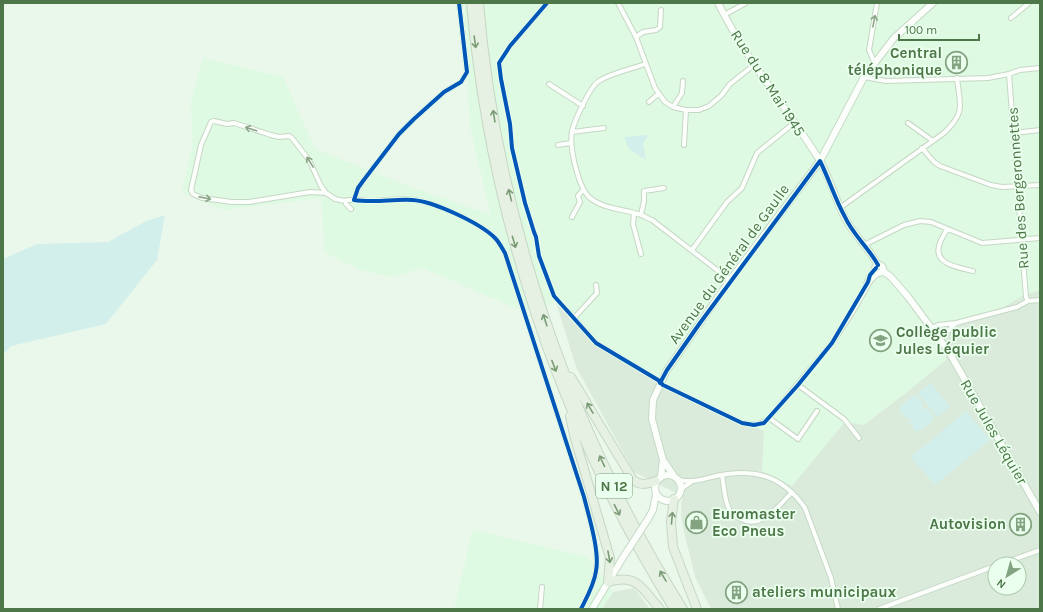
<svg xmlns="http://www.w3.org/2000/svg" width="1043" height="612" font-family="Karla,sans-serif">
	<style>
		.residential { fill: #dffae2 }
		.industrial { fill: #daebdb; fill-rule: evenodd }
		.green { fill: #d3efec }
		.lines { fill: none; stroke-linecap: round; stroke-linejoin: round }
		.street-casing { stroke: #c5d7c5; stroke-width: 6 }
		.secondary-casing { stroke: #c5d9c6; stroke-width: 8 }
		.highway-casing { stroke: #c6d7c5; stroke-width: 10 }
		.street { stroke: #fcfefc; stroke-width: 4 }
		.secondary { stroke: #fcfefc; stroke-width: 6 }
		.highway { stroke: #e6f1e3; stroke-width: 8 }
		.secondary-bridge-casing { stroke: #c5d9c6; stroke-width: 8; stroke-linecap: butt }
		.secondary-bridge { stroke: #fcfefc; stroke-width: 6 }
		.cycleway-casing { stroke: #ebffee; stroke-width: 6 }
		.cycleway { stroke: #0057b8; stroke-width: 4 }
		.oneway { stroke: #8aa687 }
		.oneway2 { stroke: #7b9c76 }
		.labels { text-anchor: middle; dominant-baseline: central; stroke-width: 3.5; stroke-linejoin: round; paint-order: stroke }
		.shield { fill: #ebffee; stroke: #7ca07a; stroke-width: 1 }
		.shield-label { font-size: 14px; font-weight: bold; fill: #4d7748 }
		.poi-label { font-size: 15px; font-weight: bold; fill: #4d7748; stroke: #ebffee; text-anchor: start }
		.street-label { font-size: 15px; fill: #4d7748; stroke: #ebffee }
	</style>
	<rect width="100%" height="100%" fill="#e9f8eb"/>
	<path class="residential" d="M 464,3 L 1040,3 L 1040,290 L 1022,296 L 989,316 L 945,330 L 946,360 L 907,392 L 864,425 L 845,422 L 792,486 L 762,471 L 764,431 L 669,391 L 595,345 L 556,302 L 536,310 L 515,308 L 423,268 L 390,277 L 360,270 L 325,253 L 321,198 L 223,210 L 182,192 L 192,146 L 191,101 L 203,58 L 283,77 L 315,149 L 413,188 L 491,215 L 470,127 Z
		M 473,530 L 588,557 L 613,592 L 602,609 L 454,609 Z"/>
	<path class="industrial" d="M 1040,290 L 1040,609 L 711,609 L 695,577 L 686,540 L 681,516 L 682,496 L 634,472 L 576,367 L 556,302 L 595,345 L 669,391 L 764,431 L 762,471 L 792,486 L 845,422 L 864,425 L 907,392 L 946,360 L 945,330 L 989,316 L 1022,296 ZM 995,564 L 1019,564 L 1019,588 L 995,588 Z
		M 634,588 L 650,609 L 602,609 L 613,592 Z"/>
	<path class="green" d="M 649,135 L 643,143 L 646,160 L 629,149 L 624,137 Z
		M 165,215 L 157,260 L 106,324 L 11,346 L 3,355 L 3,259 L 37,244 L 108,242 L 146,221 Z
		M 931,383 L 950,407 L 937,417 L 918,393 Z
		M 917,395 L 924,405 L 922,407 L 924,410 L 927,408 L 934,417 L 932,419 L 933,421 L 920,431 L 919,430 L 916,432 L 909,422 L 911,420 L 909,417 L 907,419 L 899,410 L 901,408 L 900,406 L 913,396 L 914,397 Z
		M 966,411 L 990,440 L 935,485 L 911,457 Z"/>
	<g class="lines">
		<defs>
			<path id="street" d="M 618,3 L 636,37 L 655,88 L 665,102 L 673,107 L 686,110 L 699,110 L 709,106 L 721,96 L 730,84 L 754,65
				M 724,15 L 746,3
				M 1011,18 L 1029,3
				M 636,37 L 643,32 L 656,30 L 660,27 L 661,10
				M 510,46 L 547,3
				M 874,62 L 869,50 L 877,3
				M 645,64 C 632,69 611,73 599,81 C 590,86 575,120 572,131 C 569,147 578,186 589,197 C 602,209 625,209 641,215 C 645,216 648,219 652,220 L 730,280
				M 1009,74 L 1025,285 L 1026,297 L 1028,301
				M 864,77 L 886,81 L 988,78 L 1009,74 L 1020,70 L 1040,68
				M 549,84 L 583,106
				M 649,102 L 658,94
				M 673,107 L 682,93 L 683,81
				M 908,123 L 933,141
				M 572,132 L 604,128
				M 1014,133 L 1040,130
				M 558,145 L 571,143
				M 684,145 L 686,110
				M 922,148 L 934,162 L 940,166 L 991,185 L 1002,187 L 1040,185
				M 326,193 L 310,192 L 249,202 L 232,202 L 202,198 L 193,194 L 191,190 L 201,145 L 211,122 L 214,121 L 227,124 L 234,123 L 271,135 L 279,137 L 289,136 L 292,138 L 309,160 L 321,186 L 326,193 L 335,199 L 345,201 C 349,198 366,201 372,201 C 386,200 402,198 415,200 C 436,203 480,223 495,238 C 499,242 502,248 505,253 L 584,497 C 589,517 600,552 596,571 C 594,585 587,597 581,609
				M 354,200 L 358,188 L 363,181 L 399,134 L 414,119 L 444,92 L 461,82 L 467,72 L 459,3
				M 345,201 L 346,204 L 351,209
				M 841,207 L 944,133 C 966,112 960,106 957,78
				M 634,213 L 633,224 L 641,254
				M 641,215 L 644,201 L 644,191 L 664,188
				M 572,217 L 580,202 L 578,196 L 583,190
				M 947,229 C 945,234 940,240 939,246 C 934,265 961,268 973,271
				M 864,245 L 904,225 L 920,221 L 931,222 L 982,243 L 1040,238
				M 692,250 L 727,202 L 742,188 L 757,153 L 794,123
				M 866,284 L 870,275 L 876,268
				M 568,311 L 596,343 L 658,380 L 663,385 L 742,423 C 753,425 760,426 769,418 L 832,343 L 852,313 L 871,280 L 879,273
				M 574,318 L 597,293 L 596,285
				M 956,323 L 1017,307 L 1028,301 L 1040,300
				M 932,328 L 938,325 L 956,323 L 940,339
				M 798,385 L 844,419 L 859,438
				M 769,418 L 798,439 L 817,411
				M 722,475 C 724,485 724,499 729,509 C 732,513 736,517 741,519 C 761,530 779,506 792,492
				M 677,479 C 690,484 703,479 716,476 C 754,468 782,475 805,508 L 831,578 L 838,609
				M 681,489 L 691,482
				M 1001,564 L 1040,550
				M 540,609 L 542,587
				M 879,609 L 995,566"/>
			<path id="secondary" d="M 718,3 C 746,59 786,107 819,159 C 830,178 835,199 845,218 C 854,235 869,248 878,265
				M875 269a4 4 0 1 1 8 0a4 4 0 1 1-8 0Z
				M 883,271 L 891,277 L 909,298 L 949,352 L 1040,512
				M655 488a13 13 0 1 1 26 0a13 13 0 1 1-26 0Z
				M 661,476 L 663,460
				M 674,476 L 663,460 L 652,419 L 653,400 L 667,370 L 730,280 L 820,161 L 864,77 L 894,38 L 933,3
				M 648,519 L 653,510 L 656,494
				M 592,609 L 622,559"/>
			<path id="highway" d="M 471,3 C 490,218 560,426 674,609
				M 479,3 C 497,217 569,427 683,609
				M 571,377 L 633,480 C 641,486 647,484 656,481
				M 570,416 L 574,435 L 610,558 L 608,582 C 638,573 642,589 660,609
				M 674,499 L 671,522 L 673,547 L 697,609"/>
		</defs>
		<use href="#street" class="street-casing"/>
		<use href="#secondary" class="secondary-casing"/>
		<use href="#highway" class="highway-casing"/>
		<use href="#street" class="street"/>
		<use href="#secondary" class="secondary"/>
		<use href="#highway" class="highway"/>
		<defs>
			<path id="secondary-bridge" d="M 622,559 L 648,519"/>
		</defs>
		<use href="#secondary-bridge" class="secondary-bridge-casing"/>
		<use href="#secondary-bridge" class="secondary-bridge"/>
		<defs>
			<path id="cycleway" d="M 459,3 L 467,72 L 461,82 L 444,92 L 414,119 L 399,134 L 363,181 L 358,188 L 354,200 C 373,203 393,199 412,200 C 433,201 480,223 495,238 C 499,242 502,248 505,253 L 584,497 C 589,517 600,552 596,571 C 594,585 587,597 581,609
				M 547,3 L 510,46 L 499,63 L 501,79 L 510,124 L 512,148 L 525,203 L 534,232 L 536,237 L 539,256 L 554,296 L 596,343 L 658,380 L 663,385 L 742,423 L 754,425 L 764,423 L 798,385 L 832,343 L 868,282 L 870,275 L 876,268
				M 660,383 L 667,370 L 700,323 L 820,161 C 829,179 835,199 845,217 C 853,235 869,248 878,265"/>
		</defs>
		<use href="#cycleway" class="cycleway-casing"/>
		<use href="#cycleway" class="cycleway"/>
	</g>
	<defs><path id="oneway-shaft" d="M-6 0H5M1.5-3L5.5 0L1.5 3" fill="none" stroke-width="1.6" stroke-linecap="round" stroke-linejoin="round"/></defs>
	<g class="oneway">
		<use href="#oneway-shaft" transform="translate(874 21) rotate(-79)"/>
		<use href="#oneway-shaft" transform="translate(251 129) rotate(-162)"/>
		<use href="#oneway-shaft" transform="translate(310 162) rotate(-122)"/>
		<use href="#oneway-shaft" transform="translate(205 198) rotate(11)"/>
	</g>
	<g class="oneway2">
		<use href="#oneway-shaft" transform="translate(475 42) rotate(82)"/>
		<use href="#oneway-shaft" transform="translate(494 116) rotate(-99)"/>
		<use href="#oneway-shaft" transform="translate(510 195) rotate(-104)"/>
		<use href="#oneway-shaft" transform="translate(514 242) rotate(74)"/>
		<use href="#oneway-shaft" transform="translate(545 320) rotate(-108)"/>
		<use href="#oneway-shaft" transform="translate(554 366) rotate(69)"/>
		<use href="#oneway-shaft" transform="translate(590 408) rotate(-120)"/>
		<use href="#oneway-shaft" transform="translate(602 461) rotate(-115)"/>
		<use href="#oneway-shaft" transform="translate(617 510) rotate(63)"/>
		<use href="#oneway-shaft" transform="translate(672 518) rotate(-85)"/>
		<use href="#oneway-shaft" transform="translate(609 557) rotate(80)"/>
		<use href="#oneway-shaft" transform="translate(663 576) rotate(-121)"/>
	</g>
	<defs>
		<symbol id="building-ring" viewBox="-11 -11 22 22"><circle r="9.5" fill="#ebffee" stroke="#84a481" stroke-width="1.5"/><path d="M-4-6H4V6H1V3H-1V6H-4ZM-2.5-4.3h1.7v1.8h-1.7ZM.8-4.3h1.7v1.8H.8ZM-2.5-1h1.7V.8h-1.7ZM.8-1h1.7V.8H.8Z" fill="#84a481"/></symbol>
		<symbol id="school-ring" viewBox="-11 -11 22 22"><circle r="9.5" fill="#ebffee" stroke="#84a481" stroke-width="1.5"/><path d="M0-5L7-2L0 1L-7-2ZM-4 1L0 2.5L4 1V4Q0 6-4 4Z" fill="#84a481"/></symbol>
		<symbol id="shop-ring" viewBox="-11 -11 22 22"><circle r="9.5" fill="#ebffee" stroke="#84a481" stroke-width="1.5"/><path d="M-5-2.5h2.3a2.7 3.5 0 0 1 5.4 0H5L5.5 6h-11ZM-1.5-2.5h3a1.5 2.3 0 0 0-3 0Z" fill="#84a481"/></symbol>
	</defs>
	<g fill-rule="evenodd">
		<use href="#building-ring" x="944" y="50" width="25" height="25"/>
		<use href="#school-ring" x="868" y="328" width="25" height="25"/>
		<use href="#shop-ring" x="684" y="510" width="25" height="25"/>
		<use href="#building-ring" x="1008" y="512" width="25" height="25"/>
		<use href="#building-ring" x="724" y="580" width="25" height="25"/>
	</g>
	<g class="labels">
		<rect class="shield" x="596" y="474" width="36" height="24" rx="3"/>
		<g class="shield-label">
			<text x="614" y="486">N 12</text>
		</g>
		<g class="poi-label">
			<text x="942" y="53" text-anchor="end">Central<tspan x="942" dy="17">téléphonique</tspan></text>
			<text x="896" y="332">Collège public<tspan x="896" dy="17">Jules Léquier</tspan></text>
			<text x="712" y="514">Euromaster<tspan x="712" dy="17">Eco Pneus</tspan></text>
			<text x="1006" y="524" text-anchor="end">Autovision</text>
			<text x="752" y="592">ateliers municipaux</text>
		</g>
		<g class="street-label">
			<text transform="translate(768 83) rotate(57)">Rue du 8 Mai 1945</text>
			<text transform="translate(1018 188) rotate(-94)">Rue des Bergeronnettes</text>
			<text transform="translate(729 264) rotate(-54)">Avenue du Général de Gaulle</text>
			<text transform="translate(994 432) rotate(60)">Rue Jules Léquier</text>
		</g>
	</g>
	<rect width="1043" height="612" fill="none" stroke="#4d7748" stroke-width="8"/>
	<g transform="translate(1007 576) rotate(217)"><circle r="19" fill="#ebffee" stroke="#acc9ac"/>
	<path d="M0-3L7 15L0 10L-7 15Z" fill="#84a481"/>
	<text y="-6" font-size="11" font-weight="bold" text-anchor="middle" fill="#4d7748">N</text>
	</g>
	<path d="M899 34v6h80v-6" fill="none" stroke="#4d7748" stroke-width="2"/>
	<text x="905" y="34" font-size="12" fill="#4d7748" stroke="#ebffee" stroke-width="3" paint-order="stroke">100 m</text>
</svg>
